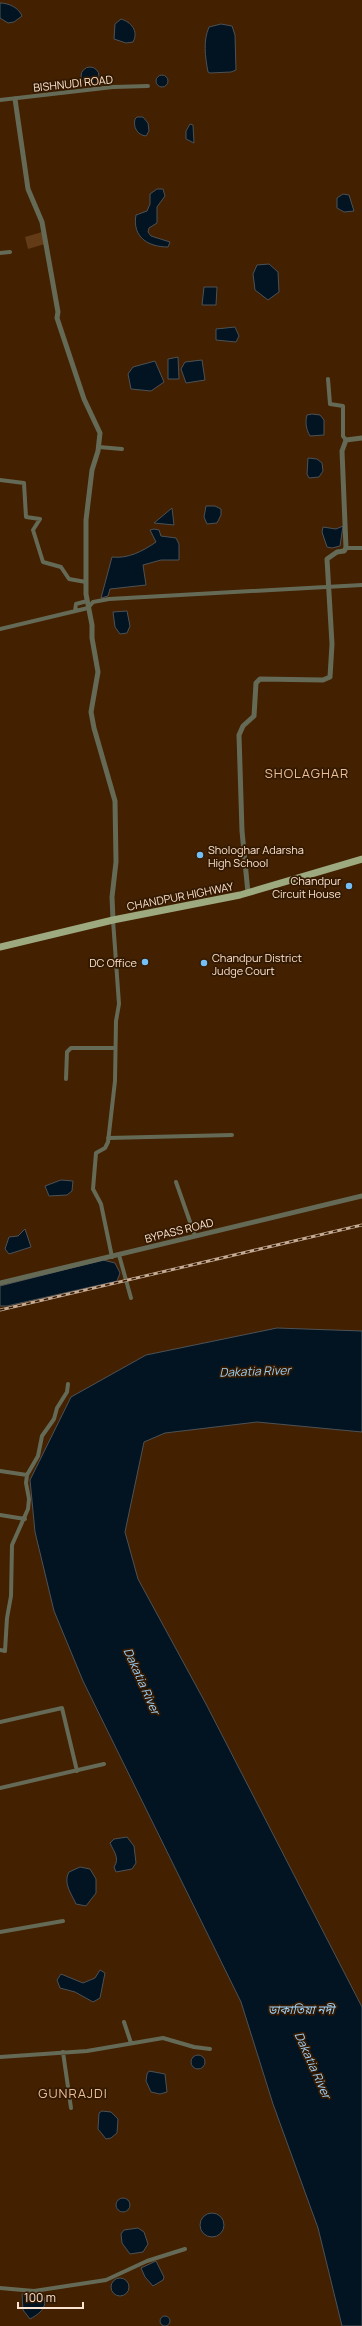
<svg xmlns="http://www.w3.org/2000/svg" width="362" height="2326" font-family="Manrope,'Noto Sans Bengali',sans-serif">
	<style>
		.green { fill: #633b16 }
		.water { fill: #021421; stroke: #4d5256 }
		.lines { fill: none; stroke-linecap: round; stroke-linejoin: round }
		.minor { stroke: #646a55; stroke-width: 4 }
		.tertiary { stroke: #646a55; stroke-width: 5 }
		.primary { stroke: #9da97f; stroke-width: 7 }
		.rail-casing { stroke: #c5aa94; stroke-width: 3 }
		.rail { stroke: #331900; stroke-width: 1.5; stroke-dasharray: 4.5; stroke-linecap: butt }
		.poi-dot { fill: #74c0f6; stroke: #331900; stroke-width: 1.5 }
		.labels { text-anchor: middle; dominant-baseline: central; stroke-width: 3.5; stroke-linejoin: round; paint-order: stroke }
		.street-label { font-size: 11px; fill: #fbe3d1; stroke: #331900 }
		.poi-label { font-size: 11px; fill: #fbe3d1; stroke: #331900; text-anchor: start }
		.water-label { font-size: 12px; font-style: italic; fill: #9ccff5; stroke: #331900 }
		.quarter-label { font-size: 13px; letter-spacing: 1px; fill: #ebbe9a; stroke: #331900 }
	</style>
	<rect width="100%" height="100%" fill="#422000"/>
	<path class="green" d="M 42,232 L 45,244 L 28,249 L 25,237 Z"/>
	<path class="water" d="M 0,3 C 9,3 19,8 22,16 L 14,22 L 8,23 L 0,18 Z
		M 121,19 C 131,22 139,31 133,42 L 126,43 L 114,39 L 115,24 Z
		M 221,24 L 232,26 L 235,35 L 236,70 L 231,72 L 210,73 L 208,72 C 205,56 203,41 209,27 Z
		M81 76a9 9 0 1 1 18 0a9 9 0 1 1-18 0Z
		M156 81a6 6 0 1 1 12 0a6 6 0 1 1-12 0Z
		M 137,117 L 143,117 L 148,123 L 149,131 L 146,136 C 137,135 133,127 135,119 Z
		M 190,124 L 193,125 L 194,143 L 186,139 L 186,131 Z
		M 157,189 L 163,189 L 165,196 L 157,207 L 157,223 L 149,228 L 148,232 L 151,236 L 170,242 L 168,247 C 148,247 132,237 136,215 L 147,211 L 150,204 L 150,194 Z
		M 343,194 L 349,195 L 354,211 L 344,212 L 337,208 L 337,198 Z
		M 269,264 L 278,272 L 279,292 L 268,300 L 255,290 L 253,274 L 257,265 Z
		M 204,287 L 217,287 L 216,305 L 202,305 Z
		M 235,327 L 239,336 L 236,342 L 216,340 L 216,329 Z
		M 178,357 L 179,379 L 168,379 L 168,359 Z
		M 202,360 L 205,380 L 186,383 L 181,369 L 185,362 Z
		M 155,361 L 164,382 L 151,391 L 131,389 L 128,374 L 133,367 Z
		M 312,414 L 320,415 L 324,420 L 324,435 L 310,436 C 306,429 305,422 307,415 Z
		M 308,458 L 317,459 L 322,463 L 323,471 L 319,477 L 309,478 L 307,474 Z
		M 206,506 L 215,506 L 221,509 L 221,515 L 217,523 L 207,524 L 204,517 Z
		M 172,508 L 174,525 L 154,523 Z
		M 343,526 L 340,546 L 332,548 L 327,547 L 322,532 L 323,527 L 336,529 Z
		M 154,529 L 159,530 L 161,536 L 176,538 L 179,544 L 179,560 L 161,560 L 143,565 L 146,585 L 110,589 L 108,596 L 101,598 L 112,557 C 128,559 143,551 156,542 L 150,530 Z
		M 127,611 L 130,626 L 127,633 L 120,634 L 115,627 L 113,612 Z
		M 61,1180 L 73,1181 L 72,1191 L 67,1195 L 49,1196 L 45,1186 Z
		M 25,1229 L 31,1247 L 9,1254 L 5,1249 L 9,1237 L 18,1236 Z
		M 103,1260 L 115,1263 L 120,1273 L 117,1281 L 7,1306 L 0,1306 L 0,1286 Z
		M 277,1328 L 362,1331 L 362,1432 L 257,1422 L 165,1433 L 144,1442 L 125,1532 L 138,1579 L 206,1704 L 362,2007 L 362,2326 L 342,2326 L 318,2228 L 273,2104 L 241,2002 L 83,1681 L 54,1611 L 35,1532 L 30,1480 L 71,1397 L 146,1355 Z
		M 127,1837 L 134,1846 L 136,1863 L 132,1869 L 116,1872 L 114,1867 C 120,1858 114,1852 110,1843 L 114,1839 Z
		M 80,1867 L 90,1869 L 96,1879 L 96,1893 L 86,1906 L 76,1904 C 71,1893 63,1883 69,1872 Z
		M 100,1970 L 105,1973 L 100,1998 L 93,2002 L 75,1992 L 60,1988 L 57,1980 L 61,1974 L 83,1983 L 95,1978 Z
		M191 2062a7 7 0 1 1 14 0a7 7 0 1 1-14 0Z
		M 149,2071 L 165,2074 L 167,2092 L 160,2094 L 151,2092 L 146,2081 L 147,2074 Z
		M 102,2111 L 111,2112 L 118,2119 L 117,2133 L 111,2138 L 106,2139 L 98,2129 L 99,2113 Z
		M116 2205a7 7 0 1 1 14 0a7 7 0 1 1-14 0Z
		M200 2225a12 12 0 1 1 24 0a12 12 0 1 1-24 0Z
		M 138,2228 L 144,2232 L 148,2244 L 143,2252 L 130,2254 L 122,2243 L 121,2234 L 124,2230 Z
		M 156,2261 L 164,2277 L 163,2280 L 153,2286 L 145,2277 L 141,2268 Z
		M111 2287a9 9 0 1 1 18 0a9 9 0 1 1-18 0Z
		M 40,2290 C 50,2304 43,2312 30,2319 L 23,2310 L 22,2294 L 39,2293 Z
		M160 2321a5 5 0 1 1 10 0a5 5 0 1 1-10 0Z"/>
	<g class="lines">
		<path class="minor" d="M 0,100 L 113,87 L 148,86
			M 0,253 L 10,252
			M 328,379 L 330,404 L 343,406 L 343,436 L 346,440
			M 99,447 L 122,449
			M 0,480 L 24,483 L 26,517 L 40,519 L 33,530 L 43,562 L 61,567 L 69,579 L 86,582
			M 346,548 L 362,548
			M 75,611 L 76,604 L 87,601
			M 0,629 L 88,608 L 93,602 L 109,599 L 362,585
			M 66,1079 L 67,1052 L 71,1048 L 115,1048
			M 108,1138 L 232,1135
			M 176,1182 L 195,1236
			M 119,1255 L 131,1298
			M 112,1257 L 101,1204 L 93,1189 L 96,1153 L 105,1148 L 108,1142 L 115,1081 L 116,1021 L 119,1004 L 113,920
			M 0,1471 L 27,1475
			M 0,1515 L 25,1519
			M 0,1650 L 5,1651 L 7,1618 L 11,1596 L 12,1545 L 28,1509 L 29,1499 L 26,1483 L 27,1475 L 38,1456 L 42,1436 L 54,1419 L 57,1408 L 67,1392 L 68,1384
			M 0,1722 L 62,1708 L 77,1771
			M 0,1788 L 104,1764
			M 0,1932 L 63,1921
			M 124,2022 L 131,2043
			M 63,2052 L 71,2108
			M 0,2057 L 87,2051 L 163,2038 L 194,2047 L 210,2049
			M 0,2288 L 34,2291 L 106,2280 L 147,2261 L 185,2249"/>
		<path class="tertiary" d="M 15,99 L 28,189 L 42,222 L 58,312 L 57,318 L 84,399 L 100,433 L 98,451 L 92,470 L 86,520 L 86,594 L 92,625 L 92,638 L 98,672 L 91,712 L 94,728 L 115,801 L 116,862 L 112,897 L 113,920
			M 248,893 L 242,831 L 239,735 L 243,726 L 254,716 L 256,683 L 260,679 L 323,680 L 330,677 L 332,644 L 327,559 L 337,552 L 344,551 L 346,548 L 342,451 L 346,440 L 362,438
			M 0,1283 L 362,1196"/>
		<path class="primary" d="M 0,947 L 113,920 L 240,895 L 362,859"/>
		<defs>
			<path id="rail" d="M 0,1310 L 362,1225"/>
		</defs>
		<use href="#rail" class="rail-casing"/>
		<use href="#rail" class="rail"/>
	</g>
	<g class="poi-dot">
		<circle cx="200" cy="855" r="4"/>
		<circle cx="349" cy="886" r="4"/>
		<circle cx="145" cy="962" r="4"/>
		<circle cx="204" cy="963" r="4"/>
	</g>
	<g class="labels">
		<g class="street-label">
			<text transform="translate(73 83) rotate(-6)">BISHNUDI ROAD</text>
			<text transform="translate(180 896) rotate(-11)">CHANDPUR HIGHWAY</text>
			<text transform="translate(179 1230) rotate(-14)">BYPASS ROAD</text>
		</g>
		<g class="poi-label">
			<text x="208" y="849">Shologhar Adarsha<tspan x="208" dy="13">High School</tspan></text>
			<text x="341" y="880" text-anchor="end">Chandpur<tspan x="341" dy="13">Circuit House</tspan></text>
			<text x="212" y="957">Chandpur District<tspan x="212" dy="13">Judge Court</tspan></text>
			<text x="137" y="962" text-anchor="end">DC Office</text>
		</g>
		<g class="water-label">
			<text transform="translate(255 1371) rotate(-2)">Dakatia River</text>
			<text transform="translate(142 1681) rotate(66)">Dakatia River</text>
			<text x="301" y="2009">ডাকাতিয়া নদী</text>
			<text transform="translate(313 2065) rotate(66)">Dakatia River</text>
		</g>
		<g class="quarter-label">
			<text x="307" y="773">SHOLAGHAR</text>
			<text x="73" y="2093">GUNRAJDI</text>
		</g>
	</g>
	<path d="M18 2302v6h65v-6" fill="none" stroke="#fbe3d1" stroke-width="2"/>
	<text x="24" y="2302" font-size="12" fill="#fbe3d1" stroke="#331900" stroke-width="3" paint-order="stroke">100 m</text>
</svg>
